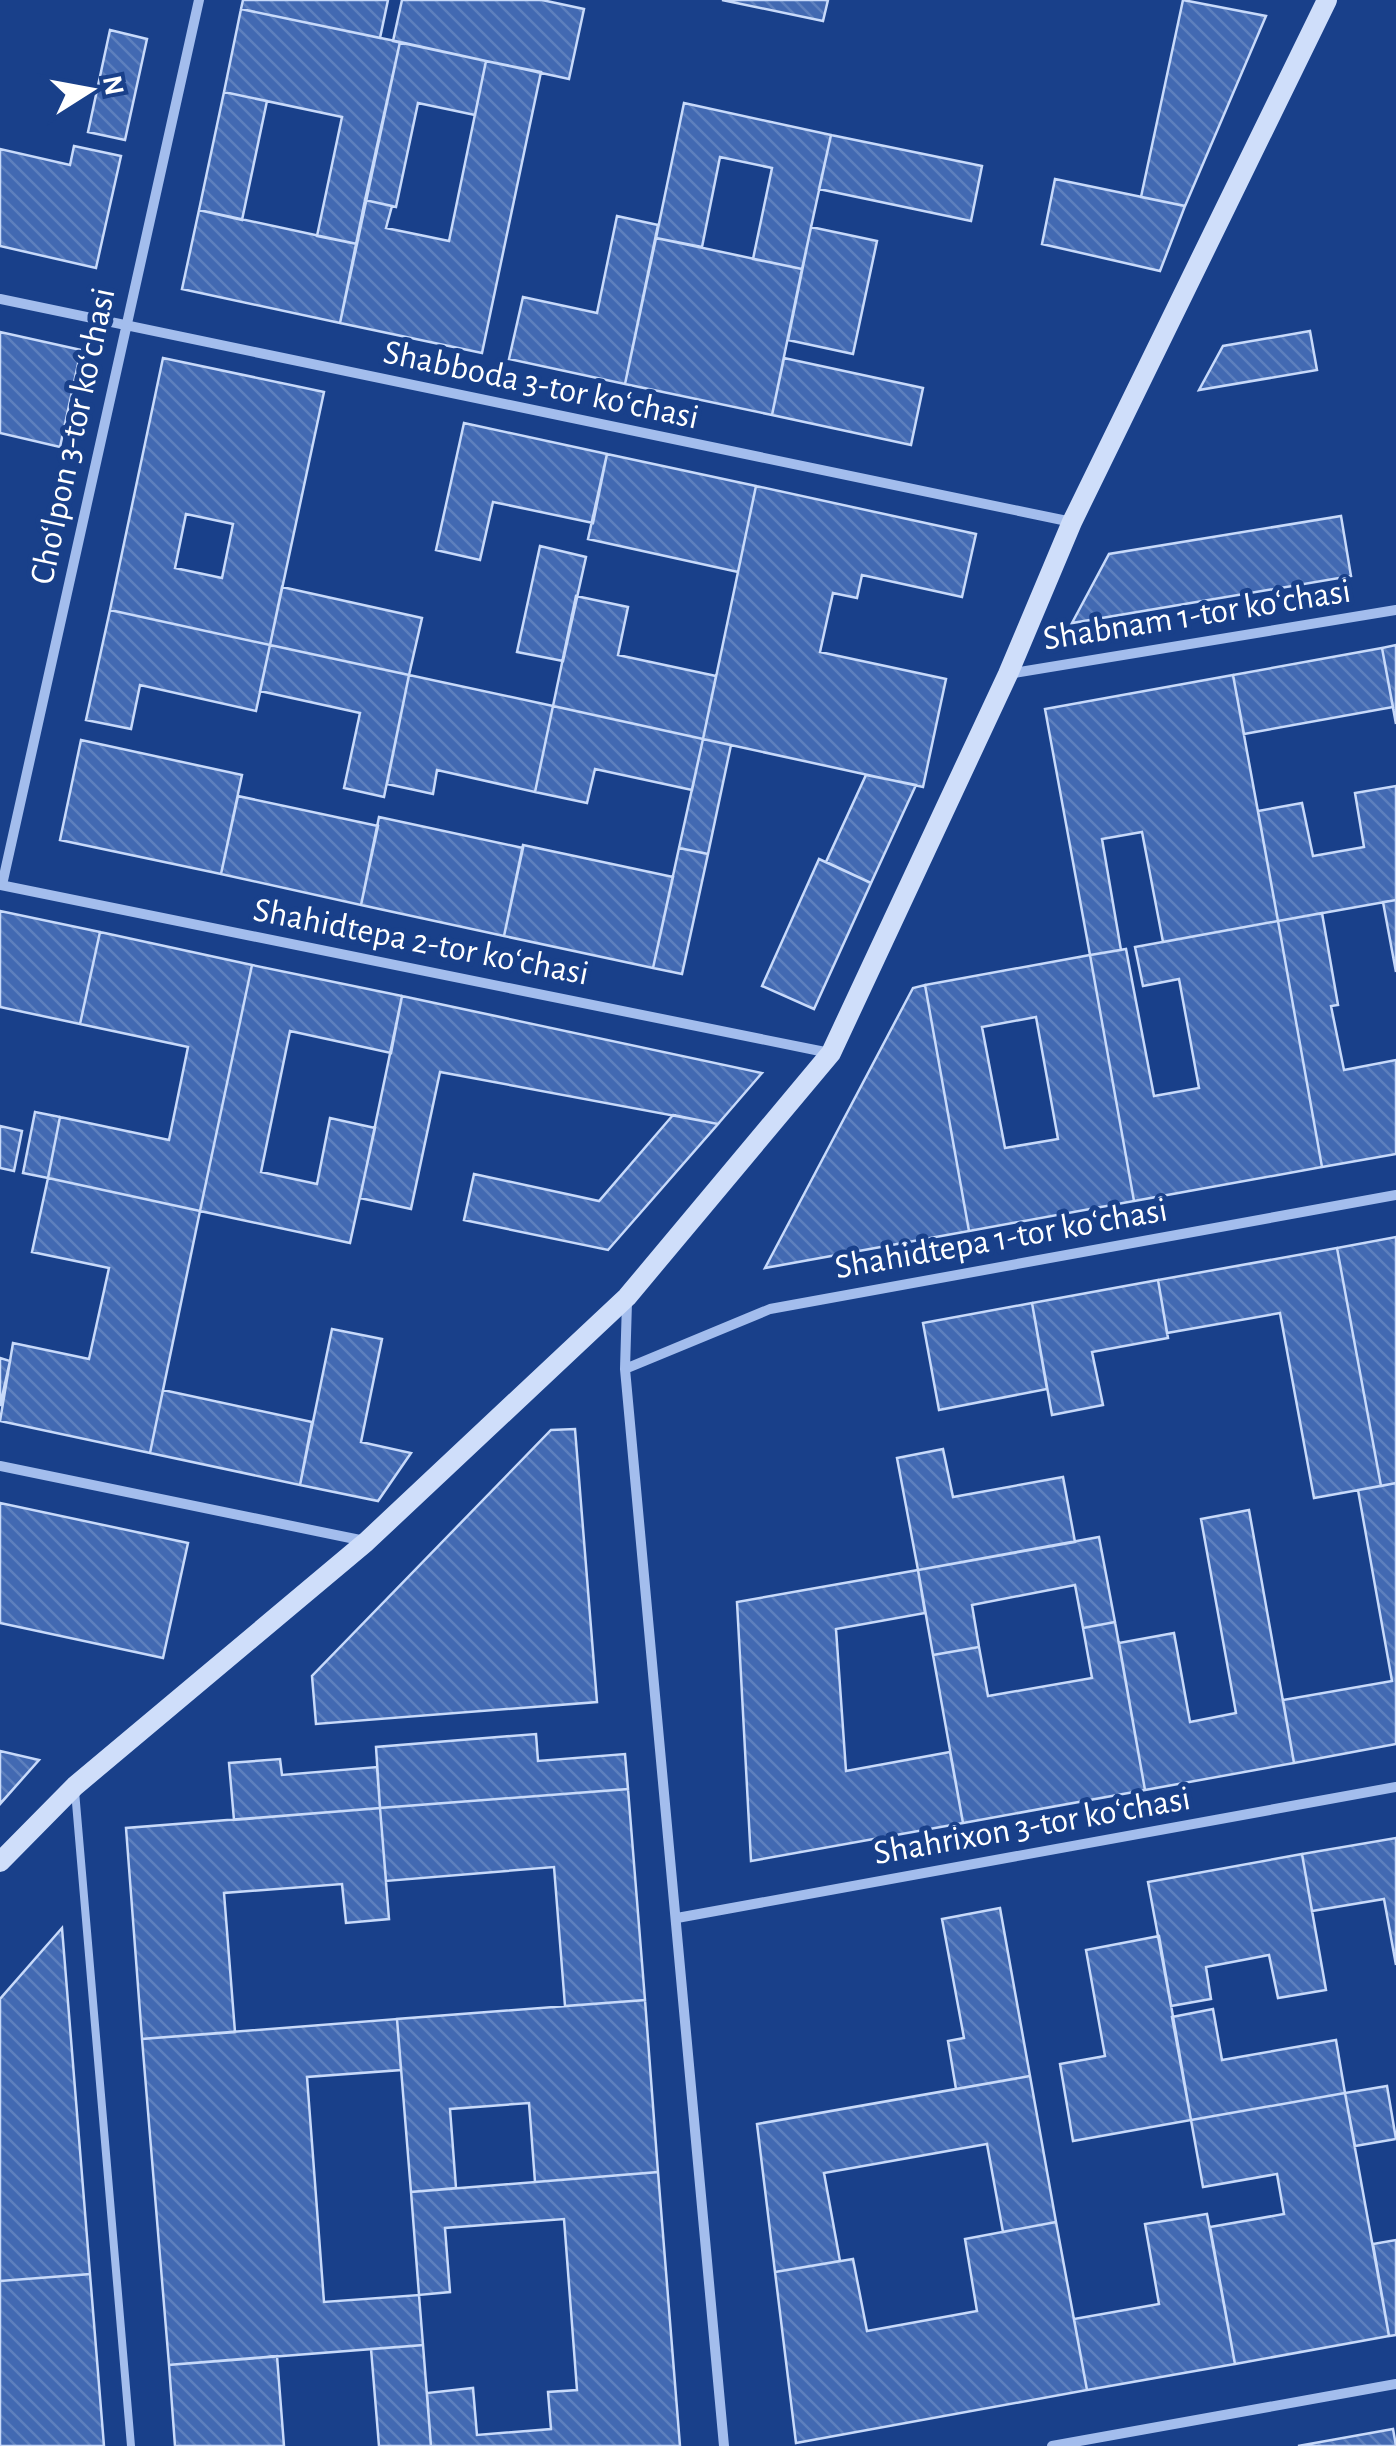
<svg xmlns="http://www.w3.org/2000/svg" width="1396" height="2446" font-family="'Alegreya Sans',sans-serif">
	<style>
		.building { fill: url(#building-back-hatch); stroke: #c8dafa; stroke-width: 2.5; fill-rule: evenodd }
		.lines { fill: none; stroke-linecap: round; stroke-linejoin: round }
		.lane { stroke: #a3bded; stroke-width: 8 }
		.street { stroke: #a3bded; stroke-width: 10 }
		.secondary { stroke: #cfdefa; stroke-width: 20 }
		.labels { text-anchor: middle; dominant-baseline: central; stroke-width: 10; stroke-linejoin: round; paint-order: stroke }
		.street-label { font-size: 35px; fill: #fff; stroke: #19408a }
	</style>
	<defs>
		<pattern id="building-back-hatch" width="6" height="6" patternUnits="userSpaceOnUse" patternTransform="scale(2.5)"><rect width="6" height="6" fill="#4269b2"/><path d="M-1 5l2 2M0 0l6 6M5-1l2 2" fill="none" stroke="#5e80be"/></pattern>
	</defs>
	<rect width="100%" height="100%" fill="#19408a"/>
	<path class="building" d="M 243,0 L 388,0 L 380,38 L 241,9 Z
		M 402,0 L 542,0 L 584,9 L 569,79 L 393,41 Z
		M 722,0 L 828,0 L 823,21 Z
		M 1183,0 L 1266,16 L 1185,206 L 1141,197 Z
		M 241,9 L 400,42 L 357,244 L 317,236 L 342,117 L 224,92 Z
		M 110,30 L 147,39 L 125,140 L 88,132 Z
		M 400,42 L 486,61 L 475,115 L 418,103 L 396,207 L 365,200 Z
		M 486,61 L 541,72 L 482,353 L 340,323 L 365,200 L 392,206 L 386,228 L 449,241 Z
		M 224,92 L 267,101 L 242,220 L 199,210 Z
		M 684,103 L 831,135 L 802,269 L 753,259 L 772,168 L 720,157 L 702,247 L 656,238 Z
		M 831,135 L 982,166 L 971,221 L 819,189 Z
		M 74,146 L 121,156 L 96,268 L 0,246 L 0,149 L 70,165 Z
		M 1055,179 L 1185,206 L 1160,271 L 1042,244 Z
		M 199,210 L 357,244 L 340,323 L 182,289 Z
		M 617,216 L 658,225 L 625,384 L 509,359 L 523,297 L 597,313 Z
		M 811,227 L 877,241 L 853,354 L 788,340 Z
		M 656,238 L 802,269 L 772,415 L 625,384 Z
		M 1310,331 L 1317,370 L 1199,390 L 1223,346 Z
		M 0,332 L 81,350 L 60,447 L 0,433 Z
		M 163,358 L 324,392 L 270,645 L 110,610 ZM 186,514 L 233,524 L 222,578 L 175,568 Z
		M 784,358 L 923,388 L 911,445 L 772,415 Z
		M 464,423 L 607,454 L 593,523 L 493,502 L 480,560 L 436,550 Z
		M 607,454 L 756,486 L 738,572 L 588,539 Z
		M 756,486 L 976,534 L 962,597 L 862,575 L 857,598 L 833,593 L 820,652 L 946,679 L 923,787 L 703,739 Z
		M 1341,516 L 1351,576 L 1072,623 L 1109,554 Z
		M 540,546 L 586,557 L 563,661 L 517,652 Z
		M 282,587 L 422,618 L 409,675 L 270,645 Z
		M 576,596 L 628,607 L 618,655 L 716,676 L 703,739 L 553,706 Z
		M 110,610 L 270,645 L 256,711 L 140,685 L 131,729 L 86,720 Z
		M 270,645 L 409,675 L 384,797 L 344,788 L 360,713 L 260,691 Z
		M 1396,645 L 1396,724 L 1382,648 Z
		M 1382,648 L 1393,707 L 1244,734 L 1233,675 Z
		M 409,675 L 553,706 L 535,792 L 437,770 L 433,794 L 387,784 Z
		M 1233,675 L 1278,921 L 1163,942 L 1142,832 L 1102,839 L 1121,950 L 1090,955 L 1045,709 Z
		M 553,706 L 703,739 L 692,790 L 595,769 L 587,803 L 535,792 Z
		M 703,739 L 731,745 L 708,854 L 679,848 Z
		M 81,740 L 242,775 L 221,874 L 60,840 Z
		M 866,775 L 916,785 L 871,883 L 826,862 Z
		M 1396,786 L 1396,900 L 1278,921 L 1258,811 L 1302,803 L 1313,856 L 1364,847 L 1355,793 Z
		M 238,796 L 378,826 L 361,905 L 221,874 Z
		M 379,817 L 523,848 L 504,936 L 361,905 Z
		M 523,845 L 673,877 L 653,968 L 504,936 Z
		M 679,848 L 708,854 L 682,974 L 653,968 Z
		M 819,859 L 871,883 L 814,1009 L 762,986 Z
		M 1396,900 L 1396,972 L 1383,902 Z
		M 0,911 L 100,932 L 80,1024 L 0,1007 Z
		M 1322,913 L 1338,1005 L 1331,1006 L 1344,1070 L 1396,1060 L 1396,1154 L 1322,1167 L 1278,921 Z
		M 1278,921 L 1322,1167 L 1134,1201 L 1090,955 L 1126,949 L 1154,1096 L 1199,1088 L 1179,979 L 1143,986 L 1135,947 Z
		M 100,932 L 252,965 L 200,1211 L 48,1178 L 60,1117 L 169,1140 L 188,1047 L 80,1024 Z
		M 1090,955 L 1134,1201 L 969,1231 L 925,985 ZM 1036,1017 L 1058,1139 L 1005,1148 L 982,1027 Z
		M 252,965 L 402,996 L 391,1053 L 290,1031 L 261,1172 L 317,1184 L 330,1118 L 375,1128 L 350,1243 L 200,1211 Z
		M 925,985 L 969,1231 L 765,1268 L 913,988 Z
		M 402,996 L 762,1073 L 718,1124 L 440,1072 L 411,1209 L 360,1198 Z
		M 35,1112 L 60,1117 L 48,1178 L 23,1173 Z
		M 673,1115 L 718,1124 L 608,1250 L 464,1220 L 474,1174 L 599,1201 Z
		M 0,1126 L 22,1131 L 14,1171 L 0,1168 Z
		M 48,1178 L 200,1211 L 150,1453 L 0,1421 L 13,1343 L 89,1359 L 109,1268 L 32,1252 Z
		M 1396,1237 L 1396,1483 L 1381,1486 L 1337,1248 Z
		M 1337,1248 L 1381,1486 L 1314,1498 L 1280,1313 L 1167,1333 L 1158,1280 Z
		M 1158,1280 L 1168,1338 L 1092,1352 L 1103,1405 L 1052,1415 L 1032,1303 Z
		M 1032,1303 L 1047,1389 L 939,1410 L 923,1323 Z
		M 332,1329 L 382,1339 L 361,1442 L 411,1453 L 378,1501 L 300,1485 Z
		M 0,1358 L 10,1361 L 0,1406 Z
		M 163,1390 L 312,1422 L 300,1485 L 150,1453 Z
		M 575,1429 L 597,1702 L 316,1724 L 312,1676 L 551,1430 Z
		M 943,1449 L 953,1497 L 1063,1477 L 1075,1542 L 918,1570 L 897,1458 Z
		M 1396,1483 L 1396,1744 L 1294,1763 L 1283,1700 L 1392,1681 L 1358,1490 Z
		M 0,1503 L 188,1543 L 163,1658 L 0,1623 Z
		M 1249,1510 L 1294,1763 L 1145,1790 L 1119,1643 L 1174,1633 L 1190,1722 L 1236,1713 L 1201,1519 Z
		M 1099,1537 L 1115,1622 L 1083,1628 L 1075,1585 L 972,1605 L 979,1647 L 933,1655 L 918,1570 Z
		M 918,1570 L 925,1613 L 836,1629 L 846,1771 L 950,1752 L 963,1823 L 751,1861 L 737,1602 Z
		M 1115,1622 L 1145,1790 L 963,1823 L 933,1655 L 979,1647 L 988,1696 L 1092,1678 L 1083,1628 Z
		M 536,1734 L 538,1761 L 625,1754 L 628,1789 L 380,1808 L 376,1747 Z
		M 0,1751 L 39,1760 L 0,1804 Z
		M 280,1759 L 282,1775 L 377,1767 L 380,1808 L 234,1820 L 229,1763 Z
		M 628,1789 L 645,2000 L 565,2006 L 554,1867 L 386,1881 L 380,1808 Z
		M 380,1808 L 389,1919 L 346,1923 L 342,1884 L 224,1893 L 235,2032 L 142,2039 L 126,1828 Z
		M 1396,1838 L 1396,1965 L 1384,1899 L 1312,1911 L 1302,1854 Z
		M 1302,1854 L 1326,1990 L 1278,1998 L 1269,1955 L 1206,1967 L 1211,1999 L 1171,2006 L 1148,1882 Z
		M 1000,1908 L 1030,2076 L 956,2089 L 948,2041 L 964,2038 L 942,1919 Z
		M 62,1928 L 90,2274 L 0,2281 L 0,1999 Z
		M 1159,1936 L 1191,2120 L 1073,2141 L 1060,2064 L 1105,2056 L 1086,1950 Z
		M 645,2000 L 658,2172 L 535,2182 L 529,2103 L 450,2109 L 456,2188 L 411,2192 L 397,2019 Z
		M 1213,2009 L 1222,2060 L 1336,2040 L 1345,2093 L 1191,2120 L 1172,2017 Z
		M 397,2019 L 401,2070 L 307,2077 L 324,2302 L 419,2295 L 423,2345 L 169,2365 L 142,2039 Z
		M 1030,2076 L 1056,2222 L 1003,2232 L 987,2144 L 824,2173 L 840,2261 L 775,2272 L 757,2124 Z
		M 1387,2086 L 1396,2139 L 1355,2146 L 1345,2093 Z
		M 1345,2093 L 1389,2336 L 1235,2364 L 1210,2227 L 1284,2214 L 1277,2174 L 1203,2187 L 1191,2120 Z
		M 658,2172 L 680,2446 L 431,2446 L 427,2393 L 473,2388 L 477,2435 L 551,2429 L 548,2392 L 577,2390 L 564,2219 L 445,2228 L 450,2292 L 419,2295 L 411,2192 Z
		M 1207,2214 L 1235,2364 L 1087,2390 L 1074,2319 L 1159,2304 L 1145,2224 Z
		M 1056,2222 L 1087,2390 L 796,2443 L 775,2272 L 853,2259 L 867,2331 L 977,2311 L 965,2239 Z
		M 1396,2240 L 1396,2335 L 1389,2336 L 1373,2244 Z
		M 90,2274 L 104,2446 L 0,2446 L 0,2281 Z
		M 423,2345 L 431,2446 L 379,2446 L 371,2349 Z
		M 277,2356 L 284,2446 L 175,2446 L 169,2365 Z
		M 1393,2429 L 1396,2446 L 1298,2446 Z"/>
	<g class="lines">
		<path class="lane" d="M 75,1791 L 131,2446"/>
		<path class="street" d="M 0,299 L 1072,522
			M 1008,674 L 1396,610
			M 0,885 L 830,1053
			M 2,885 L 199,0
			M 627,1302 L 625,1369 L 724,2446
			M 625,1369 L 770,1309 L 1396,1195
			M 0,1466 L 365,1541
			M 677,1918 L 1396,1787
			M 1052,2446 L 1396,2384"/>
		<path class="secondary" d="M 0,1862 L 75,1786 L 366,1542 L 627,1297 L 831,1053 L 1008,674 L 1072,522 L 1327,0"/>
	</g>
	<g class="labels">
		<g class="street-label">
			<text transform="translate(541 385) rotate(12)">Shabboda 3-tor koʻchasi</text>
			<text transform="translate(73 436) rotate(-78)">Cho‘lpon 3-tor koʻchasi</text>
			<text transform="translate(1197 615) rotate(-9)">Shabnam 1-tor koʻchasi</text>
			<text transform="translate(421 942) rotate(11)">Shahidtepa 2-tor koʻchasi</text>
			<text transform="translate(1001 1239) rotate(-10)">Shahidtepa 1-tor koʻchasi</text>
			<text transform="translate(1032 1826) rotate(-10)">Shahrixon 3-tor koʻchasi</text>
		</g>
	</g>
	<g transform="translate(90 90) rotate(79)" stroke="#19408a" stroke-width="8" paint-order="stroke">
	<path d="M0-8L18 38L0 25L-18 38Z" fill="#ffffff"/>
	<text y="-15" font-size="28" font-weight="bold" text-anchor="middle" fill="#ffffff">N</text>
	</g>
</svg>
